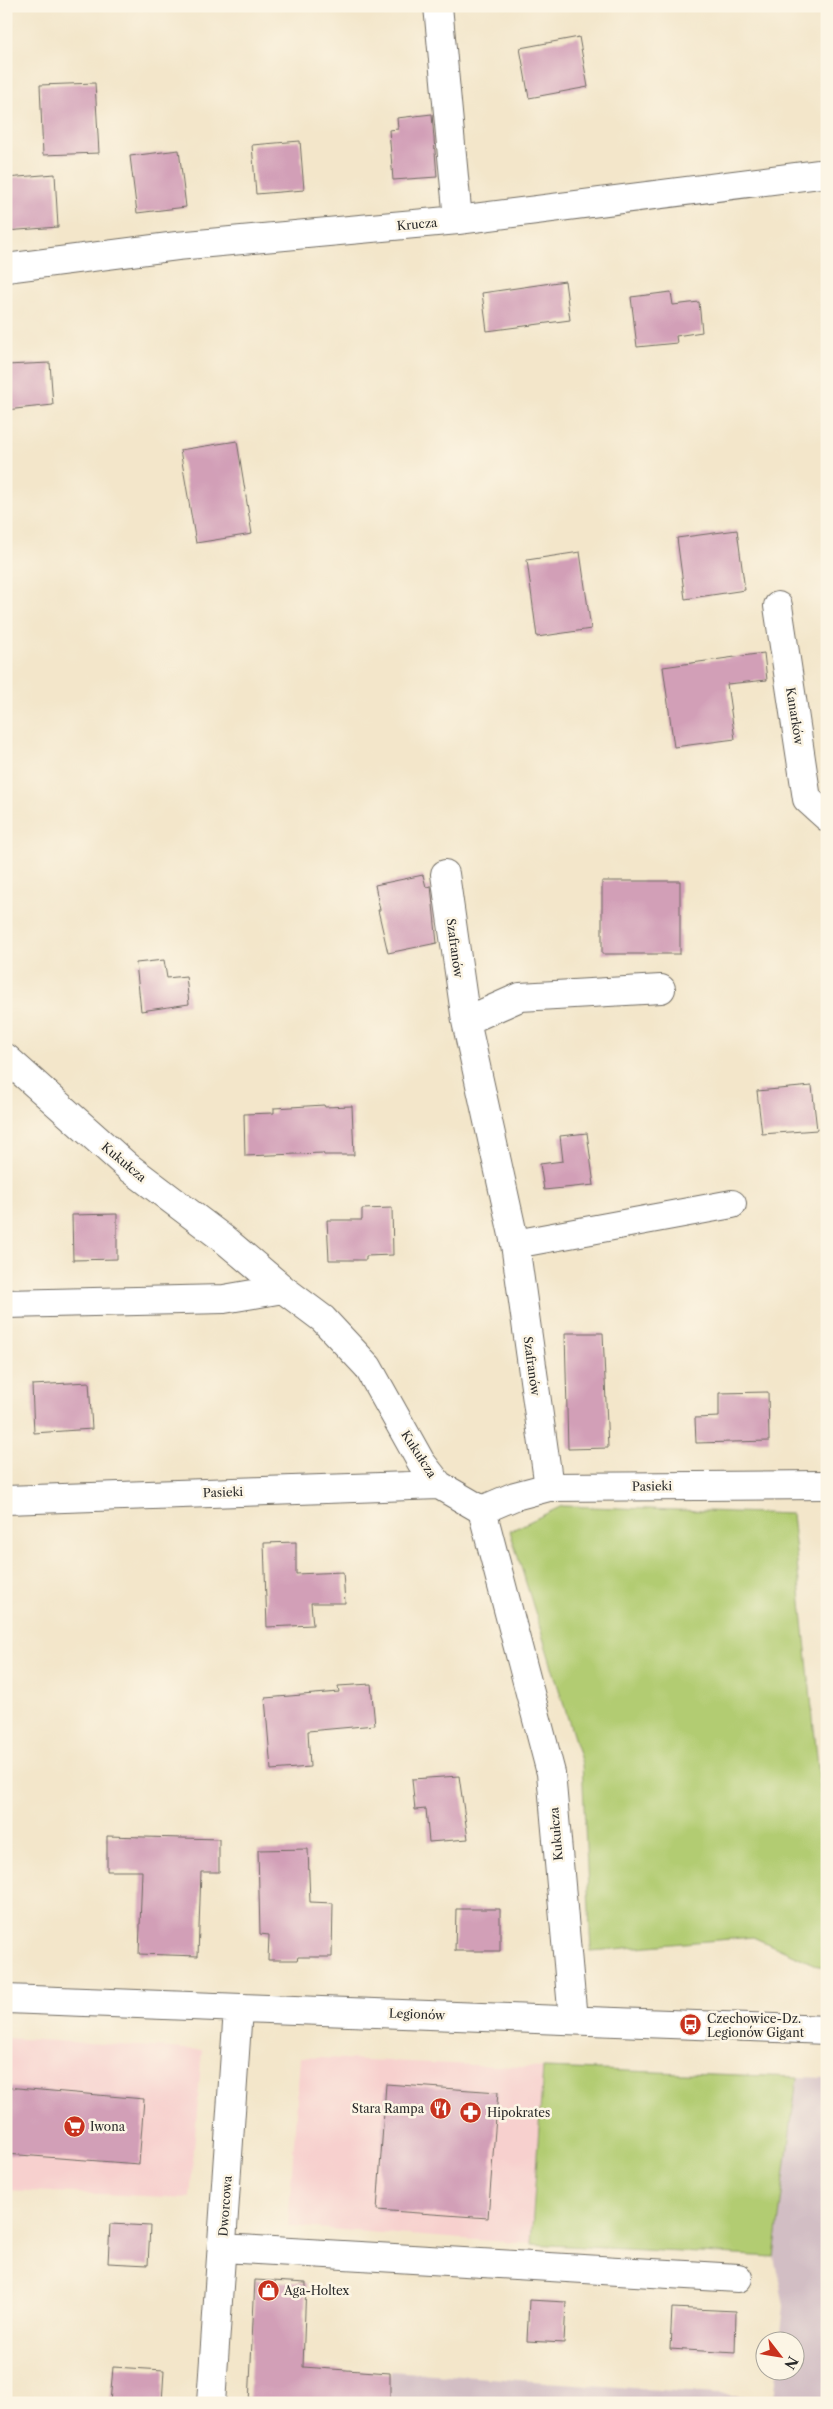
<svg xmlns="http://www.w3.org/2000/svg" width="833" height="2409" font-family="'Libre Caslon Text',serif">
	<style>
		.built { fill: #f7d0ce }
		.industrial { fill: #d2bec4 }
		.green { fill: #b2cc72; stroke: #6e7c4e }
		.building { fill: #d29fb7 }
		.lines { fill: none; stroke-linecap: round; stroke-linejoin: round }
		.minor-casing { stroke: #716c63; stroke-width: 30 }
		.minor { stroke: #fff; stroke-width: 28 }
		.labels { text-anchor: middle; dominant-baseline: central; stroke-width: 5; stroke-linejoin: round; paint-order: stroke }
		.street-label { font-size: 12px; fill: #2b2b2b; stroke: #fcf5e5 }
		.poi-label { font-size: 12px; fill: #2b2b2b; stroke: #fcf5e5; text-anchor: start }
	</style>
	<rect width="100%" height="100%" fill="#fcf5e5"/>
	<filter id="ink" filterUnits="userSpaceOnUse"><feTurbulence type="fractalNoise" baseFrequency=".02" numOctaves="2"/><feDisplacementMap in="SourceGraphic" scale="10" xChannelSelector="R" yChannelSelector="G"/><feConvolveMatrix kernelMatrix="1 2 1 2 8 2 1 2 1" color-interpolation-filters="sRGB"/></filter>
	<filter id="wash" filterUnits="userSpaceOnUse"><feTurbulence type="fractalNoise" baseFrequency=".0096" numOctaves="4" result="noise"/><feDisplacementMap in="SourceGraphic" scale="20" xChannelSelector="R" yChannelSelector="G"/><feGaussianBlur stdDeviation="1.12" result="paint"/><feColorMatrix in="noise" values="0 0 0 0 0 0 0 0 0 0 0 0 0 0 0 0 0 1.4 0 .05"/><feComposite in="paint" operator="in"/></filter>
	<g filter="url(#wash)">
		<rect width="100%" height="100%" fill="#f3e6ca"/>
		<path class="built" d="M 6,2038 L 202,2050 L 190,2198 L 6,2190 Z
			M 300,2057 L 543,2068 L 531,2244 L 288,2226 Z"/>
		<path class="industrial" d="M 797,2077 L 827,2078 L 827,2403 L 388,2403 L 391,2371 L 774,2398 L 777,2372 L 796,2372 L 796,2342 L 780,2341 L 784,2305 L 774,2257 Z"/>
		<path class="green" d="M 562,1506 L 792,1514 L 827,1854 L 827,1970 L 753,1937 L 591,1951 L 582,1764 L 510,1531 Z
			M 543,2068 L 797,2077 L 774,2257 L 531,2244 Z"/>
		<g id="blocks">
			<path class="building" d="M 579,37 L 588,87 L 529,98 L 520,48 Z
				M 95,83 L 99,153 L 43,155 L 40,85 Z
				M 432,114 L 437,177 L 393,180 L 389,130 L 398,129 L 397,118 Z
				M 300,141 L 304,190 L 256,194 L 252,145 Z
				M 179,150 L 186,207 L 137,213 L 130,156 Z
				M 55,174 L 58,227 L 6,231 L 6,178 Z
				M 565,281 L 570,320 L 487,331 L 482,293 Z
				M 671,292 L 673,305 L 699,302 L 702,332 L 676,336 L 677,343 L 637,347 L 631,297 Z
				M 50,363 L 53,405 L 6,410 L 6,365 Z
				M 237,441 L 252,534 L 196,543 L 180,450 Z
				M 737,530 L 745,590 L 685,599 L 677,538 Z
				M 580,552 L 591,629 L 537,637 L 527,560 Z
				M 764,653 L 767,680 L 727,684 L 735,739 L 674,747 L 663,667 Z
				M 423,875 L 426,887 L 431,886 L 437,943 L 388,953 L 378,910 L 380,910 L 375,885 Z
				M 602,881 L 680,881 L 680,954 L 602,954 Z
				M 164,960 L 167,978 L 186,976 L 189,1004 L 141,1011 L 136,963 Z
				M 812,1086 L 817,1130 L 762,1134 L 757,1091 Z
				M 324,1105 L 325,1107 L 352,1106 L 354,1155 L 324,1155 L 323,1153 L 245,1156 L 244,1114 L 274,1113 L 274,1108 Z
				M 587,1133 L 594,1185 L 544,1190 L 540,1164 L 563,1161 L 560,1136 Z
				M 392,1208 L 393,1255 L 366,1256 L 366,1260 L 329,1260 L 327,1220 L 362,1220 L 362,1209 Z
				M 117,1214 L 117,1259 L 73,1260 L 72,1215 Z
				M 565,1333 L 603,1333 L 608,1448 L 568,1449 Z
				M 89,1382 L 92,1429 L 34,1433 L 32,1385 Z
				M 768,1392 L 769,1441 L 696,1443 L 695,1418 L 719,1417 L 719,1393 Z
				M 296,1542 L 296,1574 L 343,1572 L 345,1603 L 311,1603 L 313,1625 L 267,1627 L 264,1543 Z
				M 371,1684 L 375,1725 L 308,1731 L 310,1767 L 271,1770 L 265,1698 L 339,1692 L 338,1686 Z
				M 459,1776 L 468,1839 L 429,1842 L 426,1809 L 415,1810 L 412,1779 Z
				M 107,1836 L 219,1839 L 219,1872 L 201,1872 L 198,1956 L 139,1954 L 142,1871 L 107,1871 Z
				M 308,1849 L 310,1902 L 333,1903 L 332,1957 L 298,1957 L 297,1960 L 268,1960 L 269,1935 L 260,1934 L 258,1850 Z
				M 456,1909 L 500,1909 L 500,1951 L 455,1951 Z
				M 386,2084 L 498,2092 L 488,2218 L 377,2210 Z
				M 6,2087 L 144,2099 L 139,2164 L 6,2154 Z
				M 110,2224 L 150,2226 L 148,2265 L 108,2263 Z
				M 255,2280 L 306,2283 L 303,2367 L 390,2373 L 390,2403 L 249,2403 Z
				M 529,2300 L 566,2302 L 564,2343 L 527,2341 Z
				M 672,2308 L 736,2311 L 735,2353 L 670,2349 Z
				M 113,2367 L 164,2370 L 162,2403 L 110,2403 Z"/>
		</g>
	</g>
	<g filter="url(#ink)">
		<use href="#blocks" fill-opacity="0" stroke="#716c63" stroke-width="1"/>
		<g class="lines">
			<defs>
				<path id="minor" d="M 438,6 L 458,220
					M 6,268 L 177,246 L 458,220 L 827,173
					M 778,606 L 807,799 L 827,817
					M 445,874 L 466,1021 L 515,1244
					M 466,1021 L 520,997 L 661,989
					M 6,1058 L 127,1166 L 225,1240 L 283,1289 L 323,1319 L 368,1367 L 421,1462 L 439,1485 L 482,1510 L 551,1773 L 573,2020
					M 6,1304 L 224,1299 L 283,1289
					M 549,1487 L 515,1244 L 732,1204
					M 6,1500 L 439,1485
					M 482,1510 L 515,1496 L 549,1487 L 827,1485
					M 6,1999 L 827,2030
					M 222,2248 L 738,2278
					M 211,2403 L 238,2009"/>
			</defs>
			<use href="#minor" class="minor-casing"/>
			<use href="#minor" class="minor"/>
		</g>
	</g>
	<defs>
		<symbol id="bus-disc" viewBox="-11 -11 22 22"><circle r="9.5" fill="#c8321e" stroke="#fcf5e5"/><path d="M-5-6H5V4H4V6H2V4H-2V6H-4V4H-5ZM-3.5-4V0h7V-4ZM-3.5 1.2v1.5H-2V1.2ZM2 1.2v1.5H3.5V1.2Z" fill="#fff"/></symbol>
		<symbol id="restaurant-disc" viewBox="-11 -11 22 22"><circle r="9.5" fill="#c8321e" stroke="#fcf5e5"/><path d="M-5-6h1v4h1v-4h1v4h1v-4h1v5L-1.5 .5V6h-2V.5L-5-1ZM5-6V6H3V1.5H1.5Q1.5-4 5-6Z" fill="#fff"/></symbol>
		<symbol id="pharmacy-disc" viewBox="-11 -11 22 22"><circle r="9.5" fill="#c8321e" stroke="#fcf5e5"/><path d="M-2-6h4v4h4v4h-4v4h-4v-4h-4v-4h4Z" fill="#fff"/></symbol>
		<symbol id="supermarket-disc" viewBox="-11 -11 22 22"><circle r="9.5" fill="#c8321e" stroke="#fcf5e5"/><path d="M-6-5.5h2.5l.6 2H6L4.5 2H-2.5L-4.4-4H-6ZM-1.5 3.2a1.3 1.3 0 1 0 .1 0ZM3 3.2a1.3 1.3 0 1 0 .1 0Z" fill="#fff"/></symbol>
		<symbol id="shop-disc" viewBox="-11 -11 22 22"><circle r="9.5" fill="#c8321e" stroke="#fcf5e5"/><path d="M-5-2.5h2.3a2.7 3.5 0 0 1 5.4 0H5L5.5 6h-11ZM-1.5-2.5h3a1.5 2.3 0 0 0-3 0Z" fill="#fff"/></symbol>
	</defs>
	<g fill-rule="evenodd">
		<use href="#bus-disc" x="678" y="2012" width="25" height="25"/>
		<use href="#restaurant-disc" x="428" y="2096" width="25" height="25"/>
		<use href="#pharmacy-disc" x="458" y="2100" width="25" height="25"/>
		<use href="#supermarket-disc" x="62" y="2114" width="25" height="25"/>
		<use href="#shop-disc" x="256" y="2278" width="25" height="25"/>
	</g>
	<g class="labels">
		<g class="street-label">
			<text transform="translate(417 224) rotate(-5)">Krucza</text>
			<text transform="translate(795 716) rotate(81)">Kanarków</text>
			<text transform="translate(455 948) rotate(82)">Szafranów</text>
			<text transform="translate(124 1162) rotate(40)">Kukułcza</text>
			<text transform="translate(532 1366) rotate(82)">Szafranów</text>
			<text transform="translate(419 1454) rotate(57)">Kukułcza</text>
			<text transform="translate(652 1486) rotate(-1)">Pasieki</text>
			<text transform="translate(223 1492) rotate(-2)">Pasieki</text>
			<text transform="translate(556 1834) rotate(-95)">Kukułcza</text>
			<text transform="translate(417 2014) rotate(2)">Legionów</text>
			<text transform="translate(225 2206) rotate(-86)">Dworcowa</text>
		</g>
		<g class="poi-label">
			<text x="707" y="2018">Czechowice-Dz.<tspan x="707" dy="14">Legionów Gigant</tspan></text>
			<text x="424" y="2108" text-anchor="end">Stara Rampa</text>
			<text x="487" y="2112">Hipokrates</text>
			<text x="90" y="2126">Iwona</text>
			<text x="284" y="2290">Aga-Holtex</text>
		</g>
	</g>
	<rect width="833" height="2409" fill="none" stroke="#fcf5e5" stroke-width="25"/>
	<g transform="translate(780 2356) rotate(121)"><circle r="24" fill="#fcf5e5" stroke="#a8a49b"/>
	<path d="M0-4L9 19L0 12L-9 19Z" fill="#c8321e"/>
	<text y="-8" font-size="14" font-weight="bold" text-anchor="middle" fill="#2b2b2b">N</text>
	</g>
</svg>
